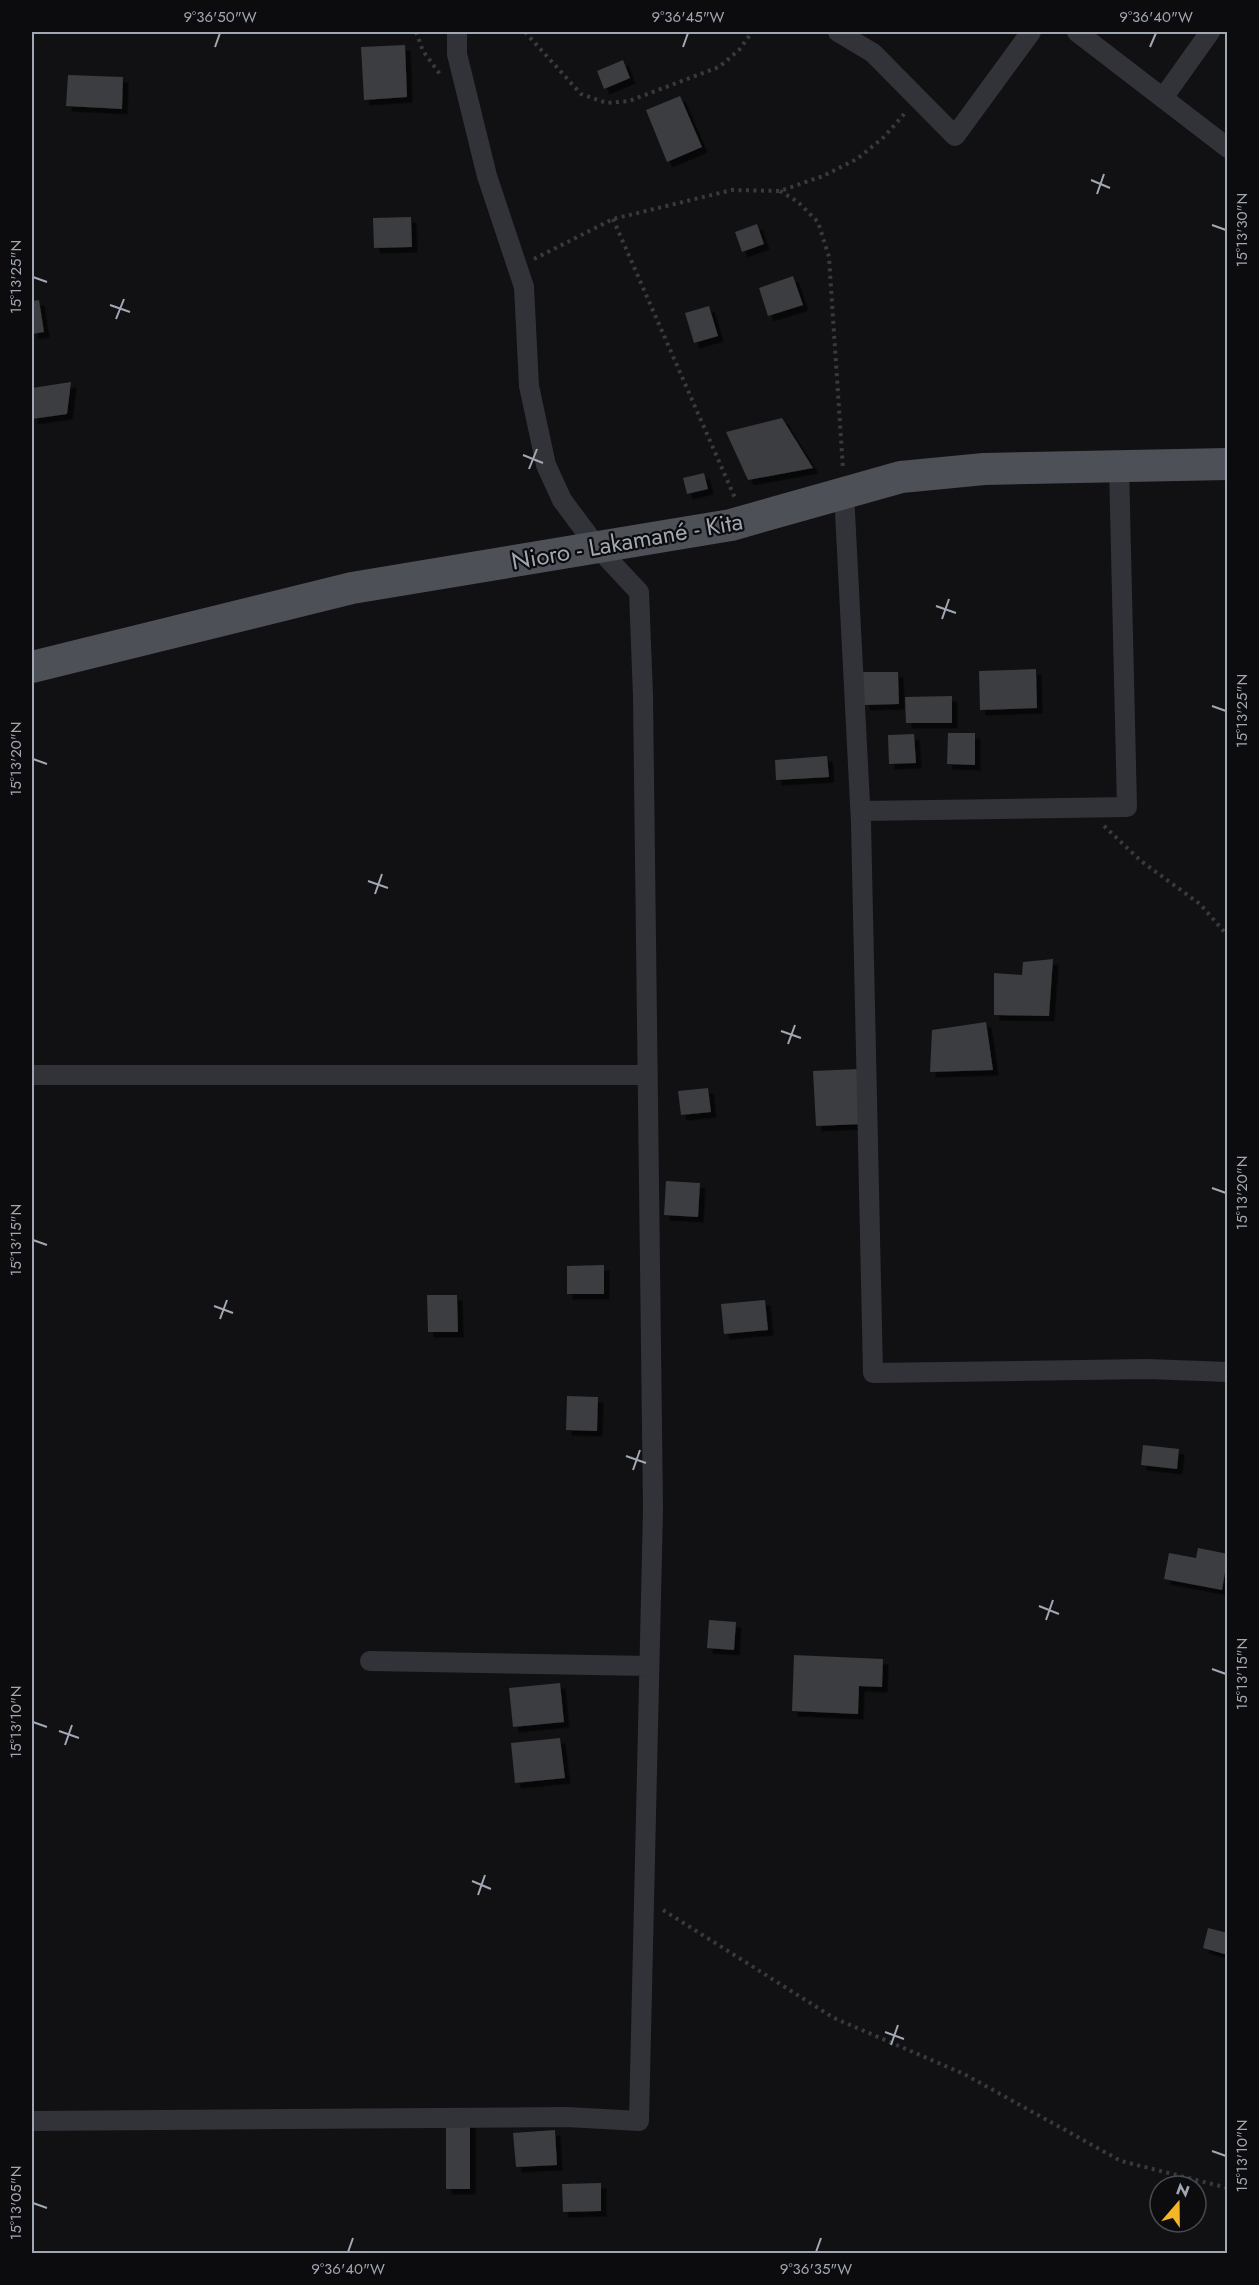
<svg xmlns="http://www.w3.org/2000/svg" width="1259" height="2285" font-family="Jost,sans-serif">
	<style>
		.building { fill: #3b3c40; filter: url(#shadow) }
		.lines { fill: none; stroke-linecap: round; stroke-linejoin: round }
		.path { stroke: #383a3f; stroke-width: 4; stroke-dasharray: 3 4.5; stroke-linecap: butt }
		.street { stroke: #323338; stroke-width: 20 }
		.primary { stroke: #4e5057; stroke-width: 32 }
		.ticks { fill: none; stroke: #a2a7b4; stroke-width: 2 }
		.labels { text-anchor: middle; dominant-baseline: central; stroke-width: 4.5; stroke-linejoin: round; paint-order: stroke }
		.street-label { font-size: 24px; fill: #a2a7b4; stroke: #0c0c0e }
		.neatline { fill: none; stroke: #a2a7b4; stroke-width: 2 }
		.ticks-label { font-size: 15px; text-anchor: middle; fill: #a2a7b4 }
	</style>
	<defs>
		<filter id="shadow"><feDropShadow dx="5.5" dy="5.5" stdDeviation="0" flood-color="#0009"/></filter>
	</defs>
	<rect width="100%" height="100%" fill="#111113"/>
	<path class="building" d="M 405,45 L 407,97 L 364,100 L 361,47 Z
		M 623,60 L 630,78 L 604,89 L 597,71 Z
		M 68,75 L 123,77 L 122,109 L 66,106 Z
		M 680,96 L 702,147 L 667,162 L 646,110 Z
		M 411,217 L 412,247 L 374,248 L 373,218 Z
		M 757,224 L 764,244 L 742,252 L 735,232 Z
		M 793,276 L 803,305 L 768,316 L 759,288 Z
		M 39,300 L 44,332 L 32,334 L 32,301 Z
		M 709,306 L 718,336 L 694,343 L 685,313 Z
		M 71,382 L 67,414 L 32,419 L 32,388 Z
		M 782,418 L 813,468 L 748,480 L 726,432 Z
		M 704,473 L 708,489 L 687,494 L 683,478 Z
		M 1036,669 L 1037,708 L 980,710 L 979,671 Z
		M 863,672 L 898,672 L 899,704 L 864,705 Z
		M 952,696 L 952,723 L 906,723 L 905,697 Z
		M 948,733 L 975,733 L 975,765 L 947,764 Z
		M 914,734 L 916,763 L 889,764 L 888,735 Z
		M 827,756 L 829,777 L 776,780 L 775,760 Z
		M 1053,959 L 1049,1016 L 994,1015 L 994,973 L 1022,975 L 1023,962 Z
		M 986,1022 L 993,1070 L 930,1072 L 932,1030 Z
		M 859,1069 L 862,1124 L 816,1126 L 813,1071 Z
		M 708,1088 L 711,1112 L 681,1115 L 678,1091 Z
		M 666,1181 L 700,1183 L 698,1217 L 664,1215 Z
		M 604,1265 L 604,1294 L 567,1294 L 567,1266 Z
		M 427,1295 L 457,1295 L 458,1332 L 428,1332 Z
		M 765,1300 L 768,1330 L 724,1334 L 721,1304 Z
		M 567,1396 L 598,1397 L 597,1431 L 566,1430 Z
		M 1143,1445 L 1179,1449 L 1177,1469 L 1141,1465 Z
		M 1198,1548 L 1228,1554 L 1222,1590 L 1164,1579 L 1169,1553 L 1196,1558 Z
		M 709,1620 L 736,1622 L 734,1650 L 707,1648 Z
		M 794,1655 L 883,1659 L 882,1687 L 859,1686 L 858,1714 L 792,1711 Z
		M 560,1683 L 564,1722 L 513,1727 L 509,1688 Z
		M 560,1738 L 565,1778 L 515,1783 L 511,1743 Z
		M 1208,1928 L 1228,1933 L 1228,1955 L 1203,1948 Z
		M 446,2122 L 470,2122 L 470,2189 L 446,2189 Z
		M 555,2130 L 557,2165 L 516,2167 L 513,2133 Z
		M 601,2183 L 601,2211 L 563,2212 L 562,2184 Z"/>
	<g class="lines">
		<path class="path" d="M 416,32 L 423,51 L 442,77
			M 525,32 L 581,94 L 607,103 L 629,101 L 719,67 L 739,50 L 752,32
			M 780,191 L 798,202 L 818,222 L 829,257 L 843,469
			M 613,219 L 735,498
			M 534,259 L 613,219 L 732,190 L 780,191 L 823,176 L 857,159 L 884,137 L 906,112
			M 1104,826 L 1141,861 L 1200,904 L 1228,936
			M 663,1910 L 834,2018 L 964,2074 L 1121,2161 L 1228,2188"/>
		<path class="street" d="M 838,32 L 873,53 L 955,136 L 1031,32
			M 1077,32 L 1228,148
			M 1163,98 L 1210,32
			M 844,493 L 861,823 L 873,1373 L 1147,1369 L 1228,1372
			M 861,811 L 1127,807 L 1119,466
			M 32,1075 L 648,1075
			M 370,1661 L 649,1666
			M 32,2121 L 567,2117 L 639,2121 L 653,1509 L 643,696 L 639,592 L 597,547 L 562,500 L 546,465 L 529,386 L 524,287 L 487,176 L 457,54 L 457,32"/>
		<path class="primary" d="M 32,667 L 352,588 L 731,525 L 901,477 L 984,469 L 1228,464"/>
	</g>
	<path class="ticks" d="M 215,47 L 220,33M 683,47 L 688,33M 1150,47 L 1156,33M 1091,180 L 1110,188M 1097,194 L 1104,174M 1212,225 L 1226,230M 33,277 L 47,282M 110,305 L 130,312M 116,319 L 124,299M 523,455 L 543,463M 529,469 L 537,449M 936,606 L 956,613M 942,619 L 949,599M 1212,706 L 1226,711M 33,759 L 47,764M 368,881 L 388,888M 375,894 L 382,874M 781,1031 L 801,1038M 788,1044 L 795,1025M 1212,1188 L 1226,1193M 33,1240 L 47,1245M 214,1306 L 233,1313M 220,1319 L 227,1300M 626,1456 L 646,1463M 633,1470 L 640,1450M 1039,1606 L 1059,1614M 1046,1620 L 1053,1600M 1212,1669 L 1226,1674M 33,1722 L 47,1727M 59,1731 L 79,1738M 65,1745 L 72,1725M 472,1881 L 491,1889M 478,1895 L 485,1875M 885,2032 L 904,2039M 891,2045 L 898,2025M 1212,2151 L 1226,2156M 33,2203 L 47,2208M 348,2252 L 353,2238M 816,2252 L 821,2238"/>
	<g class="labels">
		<g class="street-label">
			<text transform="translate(627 541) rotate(-10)">Nioro - Lakamané - Kita</text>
		</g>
	</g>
	<rect width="1259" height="2285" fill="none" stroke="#0c0c0e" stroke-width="66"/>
	<g transform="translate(1178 2204) rotate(20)"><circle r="28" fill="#0c0c0e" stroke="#484a50" stroke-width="1.5"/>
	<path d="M0-4.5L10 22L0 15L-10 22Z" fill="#f5b626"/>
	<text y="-9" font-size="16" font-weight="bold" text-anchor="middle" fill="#a2a7b4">N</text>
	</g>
	<rect x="33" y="33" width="1193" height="2219" class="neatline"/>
	<g class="ticks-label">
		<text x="220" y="22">9°36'50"W</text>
		<text x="688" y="22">9°36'45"W</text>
		<text x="1156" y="22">9°36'40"W</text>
		<text transform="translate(1242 230) rotate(-90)" y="5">15°13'30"N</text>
		<text transform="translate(16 277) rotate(-90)" y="5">15°13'25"N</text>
		<text transform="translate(1242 711) rotate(-90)" y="5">15°13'25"N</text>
		<text transform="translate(16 759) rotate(-90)" y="5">15°13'20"N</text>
		<text transform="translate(1242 1193) rotate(-90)" y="5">15°13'20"N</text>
		<text transform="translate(16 1240) rotate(-90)" y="5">15°13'15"N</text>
		<text transform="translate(1242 1674) rotate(-90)" y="5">15°13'15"N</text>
		<text transform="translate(16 1722) rotate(-90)" y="5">15°13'10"N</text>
		<text transform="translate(1242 2156) rotate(-90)" y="5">15°13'10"N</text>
		<text transform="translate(16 2203) rotate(-90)" y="5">15°13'05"N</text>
		<text x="348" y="2274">9°36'40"W</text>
		<text x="816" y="2274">9°36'35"W</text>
	</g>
</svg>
